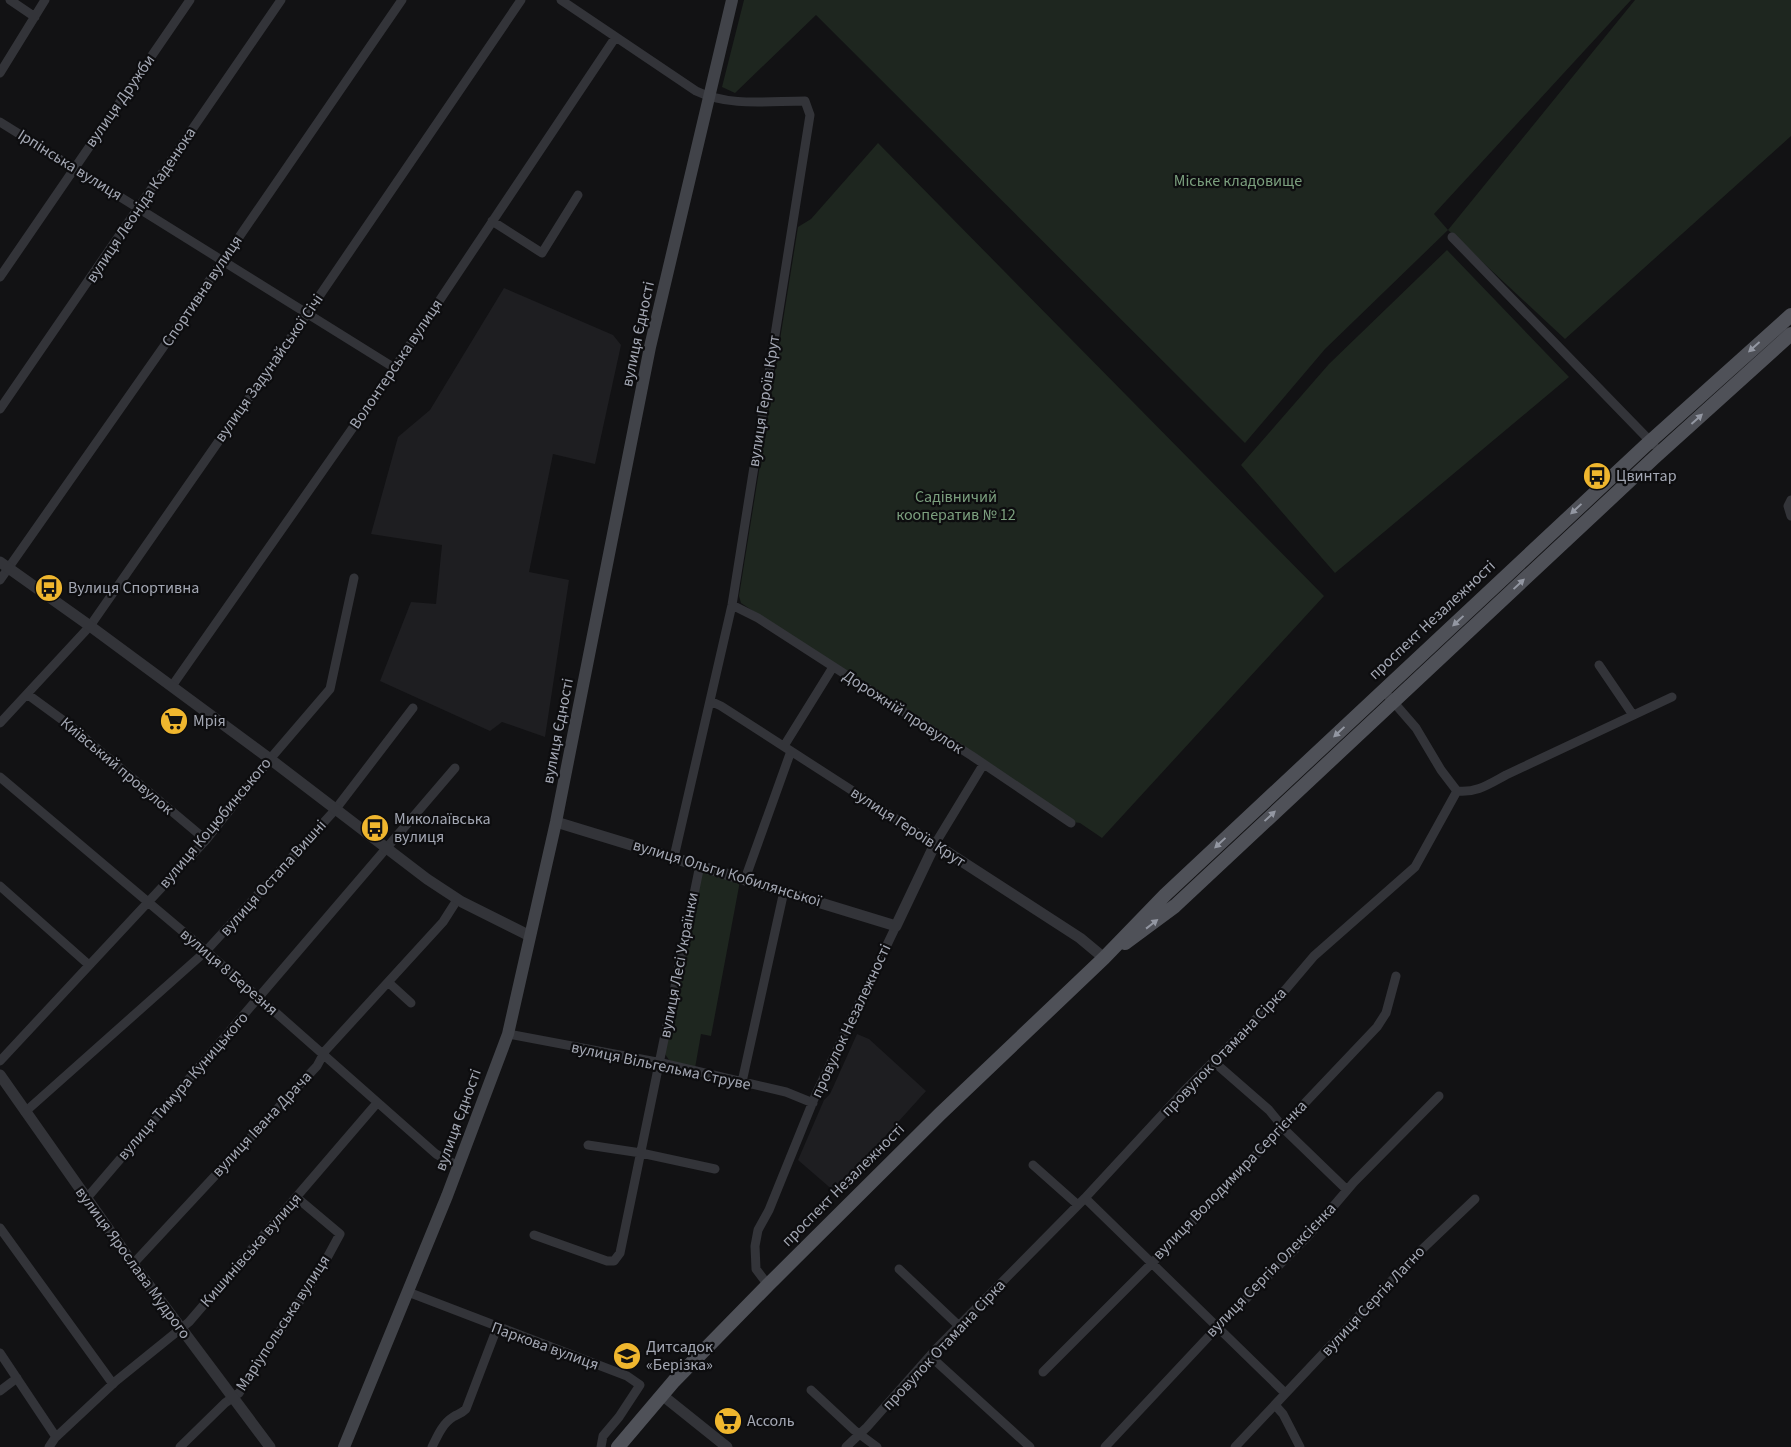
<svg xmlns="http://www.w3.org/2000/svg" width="1791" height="1447" font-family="'Source Sans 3',sans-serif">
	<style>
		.built { fill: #1e1e21 }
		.green { fill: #1e261f }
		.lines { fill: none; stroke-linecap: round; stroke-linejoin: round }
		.minor { stroke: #333439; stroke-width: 9 }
		.tertiary { stroke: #333439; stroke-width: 11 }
		.secondary { stroke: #414349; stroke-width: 12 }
		.primary { stroke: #4f5158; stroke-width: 14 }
		.oneway { fill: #9397a2 }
		.labels { text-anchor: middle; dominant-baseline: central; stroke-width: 4.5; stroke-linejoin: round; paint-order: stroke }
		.street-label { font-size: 16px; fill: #a4a8b4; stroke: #0d0d0f }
		.park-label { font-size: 16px; fill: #7b9f7e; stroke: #0d0d0f }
		.poi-label { font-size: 16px; fill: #a4a8b4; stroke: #0d0d0f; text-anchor: start }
	</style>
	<rect width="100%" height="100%" fill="#121214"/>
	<path class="built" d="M 504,288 L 613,335 L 621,345 L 595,464 L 553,454 L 529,572 L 569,580 L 545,737 L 502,722 L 490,731 L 380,681 L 411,602 L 436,604 L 442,545 L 371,534 L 398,437 L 430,410 Z
		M 857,1034 L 869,1039 L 926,1091 L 835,1192 L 798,1160 L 824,1100 L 830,1094 Z"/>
	<path class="green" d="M 744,0 L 1631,0 L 1434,214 L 1448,230 L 1635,0 L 1791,0 L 1791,136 L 1565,339 L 1448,230 L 1325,349 L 1245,443 L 816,15 L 735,93 L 722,87 Z
		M 878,143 L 1324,596 L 1102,838 L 1080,823 L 1073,822 L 741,603 L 739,596 L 798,227 L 811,219 Z
		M 1447,250 L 1569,377 L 1335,573 L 1241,465 L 1329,364 Z
		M 700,871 L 740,881 L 711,1036 L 701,1034 L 695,1068 L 669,1060 L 665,1054 Z"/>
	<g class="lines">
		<path class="minor" d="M 10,0 L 35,17
			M 561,0 L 696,91 C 729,107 769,101 805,101 L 810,115 L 732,605 L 674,857
			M 0,73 L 45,0
			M 0,122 L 393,367
			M 492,221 L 542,253 L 578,195
			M 1452,237 L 1654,445
			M 0,277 L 190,0
			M 0,409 L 281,0
			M 1791,500 L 1788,506 L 1791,516
			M 0,580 L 169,339 L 402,0
			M 732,605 L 758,618 L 972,756 L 1071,823
			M 1599,665 L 1633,715
			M 172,686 L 387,379 L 615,38
			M 1383,690 L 1416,728 L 1441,770 L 1457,791
			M 27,694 L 68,724 L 206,840
			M 710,701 L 721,706 L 935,844 L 983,765
			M 0,723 L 90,626 L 303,320 L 521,0
			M 784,746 L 833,667
			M 0,777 L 206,951 L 436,1154 L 458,1166
			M 1457,791 C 1477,793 1489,784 1506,775 L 1672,697
			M 745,879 L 791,751
			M 0,886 L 89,965
			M 388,982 L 411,1003
			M 508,1034 L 662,1063 L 786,1092 L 813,1103
			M 0,1061 L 206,840 L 270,759 L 330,689 L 354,578
			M 1214,1062 L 1269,1110 L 1287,1132 L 1347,1190
			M 742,1082 L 784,891
			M 25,1112 L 206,951 L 335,810 L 413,708
			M 588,1145 L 641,1153 L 715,1169
			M 1033,1165 L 1078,1205
			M 1085,1198 L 1285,1393
			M 86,1199 L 455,768
			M 0,1228 L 113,1384
			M 534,1235 L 607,1261 L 614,1261 L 620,1253 L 700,865
			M 133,1264 L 317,1066 L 325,1051 L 443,922 L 457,900
			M 899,1269 L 959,1326
			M 768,1285 L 756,1269 L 755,1246 L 758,1230 L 769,1210 L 816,1094 L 896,926
			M 408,1292 L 627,1376 L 640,1385 L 619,1417 L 603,1436 L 601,1447
			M 0,1353 L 56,1437
			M 930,1356 L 1030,1447
			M 1043,1372 L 1174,1241 L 1377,1027 L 1386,1013 L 1396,976
			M 811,1390 L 854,1430 L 877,1447
			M 0,1391 L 17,1378
			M 1275,1405 L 1283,1414 L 1300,1447
			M 49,1447 L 55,1438 L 116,1381 L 189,1322 L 377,1103
			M 180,1447 L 225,1403 L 239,1393 L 321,1269 L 340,1234 L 296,1197
			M 432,1447 C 437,1437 442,1424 453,1417 C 458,1414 461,1414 466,1409 L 497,1328
			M 846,1447 L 867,1427 L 936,1349 L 1085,1198 L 1183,1092 L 1286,989 L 1314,956 L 1415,867 L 1457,791
			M 1105,1447 L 1210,1335 L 1308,1236 L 1354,1182 L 1439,1096
			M 1235,1447 L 1414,1257 L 1475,1199"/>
		<path class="tertiary" d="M 0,562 L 90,626 L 270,759 L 427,879 L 462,902 L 530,936
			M 556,822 L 896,926 L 935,844 L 1080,938 L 1104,958
			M 0,1075 L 133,1264 L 270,1447
			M 662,1395 L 727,1447"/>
		<path class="secondary" d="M 344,1447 L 447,1196 L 508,1034 L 556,822 L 650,347 L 732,0"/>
		<path class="primary" d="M 1125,943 L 1175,906 L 1655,457 L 1791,334
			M 618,1447 L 674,1381 L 768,1285 L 940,1114 L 1104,958 L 1165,895 L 1645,446 L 1791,315"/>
	</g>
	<defs><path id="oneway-solid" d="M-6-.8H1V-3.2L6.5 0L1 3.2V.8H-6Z" transform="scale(1.25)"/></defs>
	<g class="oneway">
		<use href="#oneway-solid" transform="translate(1754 347) rotate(138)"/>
		<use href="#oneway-solid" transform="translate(1697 419) rotate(-42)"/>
		<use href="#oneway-solid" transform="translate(1576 509) rotate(137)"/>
		<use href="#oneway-solid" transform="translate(1519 584) rotate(-43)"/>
		<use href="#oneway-solid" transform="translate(1458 621) rotate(137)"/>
		<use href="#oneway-solid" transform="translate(1339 732) rotate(137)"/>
		<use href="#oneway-solid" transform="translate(1270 816) rotate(-43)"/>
		<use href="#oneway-solid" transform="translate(1220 843) rotate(137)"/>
		<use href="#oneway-solid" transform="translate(1152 924) rotate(-38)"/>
	</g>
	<defs>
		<symbol id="bus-disc" viewBox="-11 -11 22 22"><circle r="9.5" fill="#efb62e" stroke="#0d0d0f"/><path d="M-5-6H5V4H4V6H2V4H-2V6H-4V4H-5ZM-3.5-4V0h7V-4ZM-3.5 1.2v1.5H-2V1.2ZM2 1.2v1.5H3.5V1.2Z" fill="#111"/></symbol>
		<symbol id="supermarket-disc" viewBox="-11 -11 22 22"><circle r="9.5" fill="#efb62e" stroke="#0d0d0f"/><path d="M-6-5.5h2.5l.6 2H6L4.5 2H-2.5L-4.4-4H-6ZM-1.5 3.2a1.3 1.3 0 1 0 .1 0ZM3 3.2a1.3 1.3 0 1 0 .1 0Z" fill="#111"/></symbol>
		<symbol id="school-disc" viewBox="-11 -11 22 22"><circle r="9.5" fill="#efb62e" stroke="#0d0d0f"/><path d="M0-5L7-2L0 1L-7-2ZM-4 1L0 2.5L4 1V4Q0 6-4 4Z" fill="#111"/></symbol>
	</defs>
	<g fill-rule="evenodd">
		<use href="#bus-disc" x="1581" y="460" width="32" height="32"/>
		<use href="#bus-disc" x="33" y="572" width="32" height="32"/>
		<use href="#supermarket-disc" x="158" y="705" width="32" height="32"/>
		<use href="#bus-disc" x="359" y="812" width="32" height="32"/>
		<use href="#school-disc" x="611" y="1340" width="32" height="32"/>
		<use href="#supermarket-disc" x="712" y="1405" width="32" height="32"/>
	</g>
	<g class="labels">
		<g class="street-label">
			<text transform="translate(120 101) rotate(-55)">вулиця Дружби</text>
			<text transform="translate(70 165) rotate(32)">Ірпінська вулиця</text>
			<text transform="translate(141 205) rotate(-56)">вулиця Леоніда Каденюка</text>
			<text transform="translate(202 291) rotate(-56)">Спортивна вулиця</text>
			<text transform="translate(638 334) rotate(-78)">вулиця Єдності</text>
			<text transform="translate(396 364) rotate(-56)">Волонтерська вулиця</text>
			<text transform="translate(269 368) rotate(-55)">вулиця Задунайської Січі</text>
			<text transform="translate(764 401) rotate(-81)">вулиця Героїв Крут</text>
			<text transform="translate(1432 620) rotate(-43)">проспект Незалежності</text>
			<text transform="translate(903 712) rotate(33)">Дорожній провулок</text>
			<text transform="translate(558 731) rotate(-79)">вулиця Єдності</text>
			<text transform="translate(117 766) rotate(40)">Київський провулок</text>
			<text transform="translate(215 823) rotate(-50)">вулиця Коцюбинського</text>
			<text transform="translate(908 827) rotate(33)">вулиця Героїв Крут</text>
			<text transform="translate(727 873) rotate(17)">вулиця Ольги Кобилянської</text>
			<text transform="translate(273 878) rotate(-48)">вулиця Остапа Вишні</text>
			<text transform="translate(679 965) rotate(-79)">вулиця Лесі Українки</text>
			<text transform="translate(229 972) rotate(41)">вулиця 8 Березня</text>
			<text transform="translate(851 1021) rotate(-65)">провулок Незалежності</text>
			<text transform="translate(1224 1052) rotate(-46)">провулок Отамана Сірка</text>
			<text transform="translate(661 1066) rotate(12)">вулиця Вільгельма Струве</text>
			<text transform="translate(183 1086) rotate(-49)">вулиця Тимура Куницького</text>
			<text transform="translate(458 1120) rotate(-70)">вулиця Єдності</text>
			<text transform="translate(262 1124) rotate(-47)">вулиця Івана Драча</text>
			<text transform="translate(1230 1180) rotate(-46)">вулиця Володимира Сергієнка</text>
			<text transform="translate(843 1185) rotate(-45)">проспект Незалежності</text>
			<text transform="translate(251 1250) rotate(-49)">Кишинівська вулиця</text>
			<text transform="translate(133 1263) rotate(54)">вулиця Ярослава Мудрого</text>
			<text transform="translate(1271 1270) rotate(-46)">вулиця Сергія Олексієнка</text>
			<text transform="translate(1373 1301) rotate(-47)">вулиця Сергія Лагно</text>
			<text transform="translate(283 1323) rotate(-57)">Маріупольська вулиця</text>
			<text transform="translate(944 1345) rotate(-47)">провулок Отамана Сірка</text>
			<text transform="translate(545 1346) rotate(20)">Паркова вулиця</text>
		</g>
		<g class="park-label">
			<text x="1238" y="181">Міське кладовище</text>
			<text x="956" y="497">Садівничий<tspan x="956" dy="18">кооператив № 12</tspan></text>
		</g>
		<g class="poi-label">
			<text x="1616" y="476">Цвинтар</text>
			<text x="68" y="588">Вулиця Спортивна</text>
			<text x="193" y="721">Мрія</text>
			<text x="394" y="819">Миколаївська<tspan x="394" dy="18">вулиця</tspan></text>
			<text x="646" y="1347">Дитсадок<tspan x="646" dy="18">«Берізка»</tspan></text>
			<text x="747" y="1421">Ассоль</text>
		</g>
	</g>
</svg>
